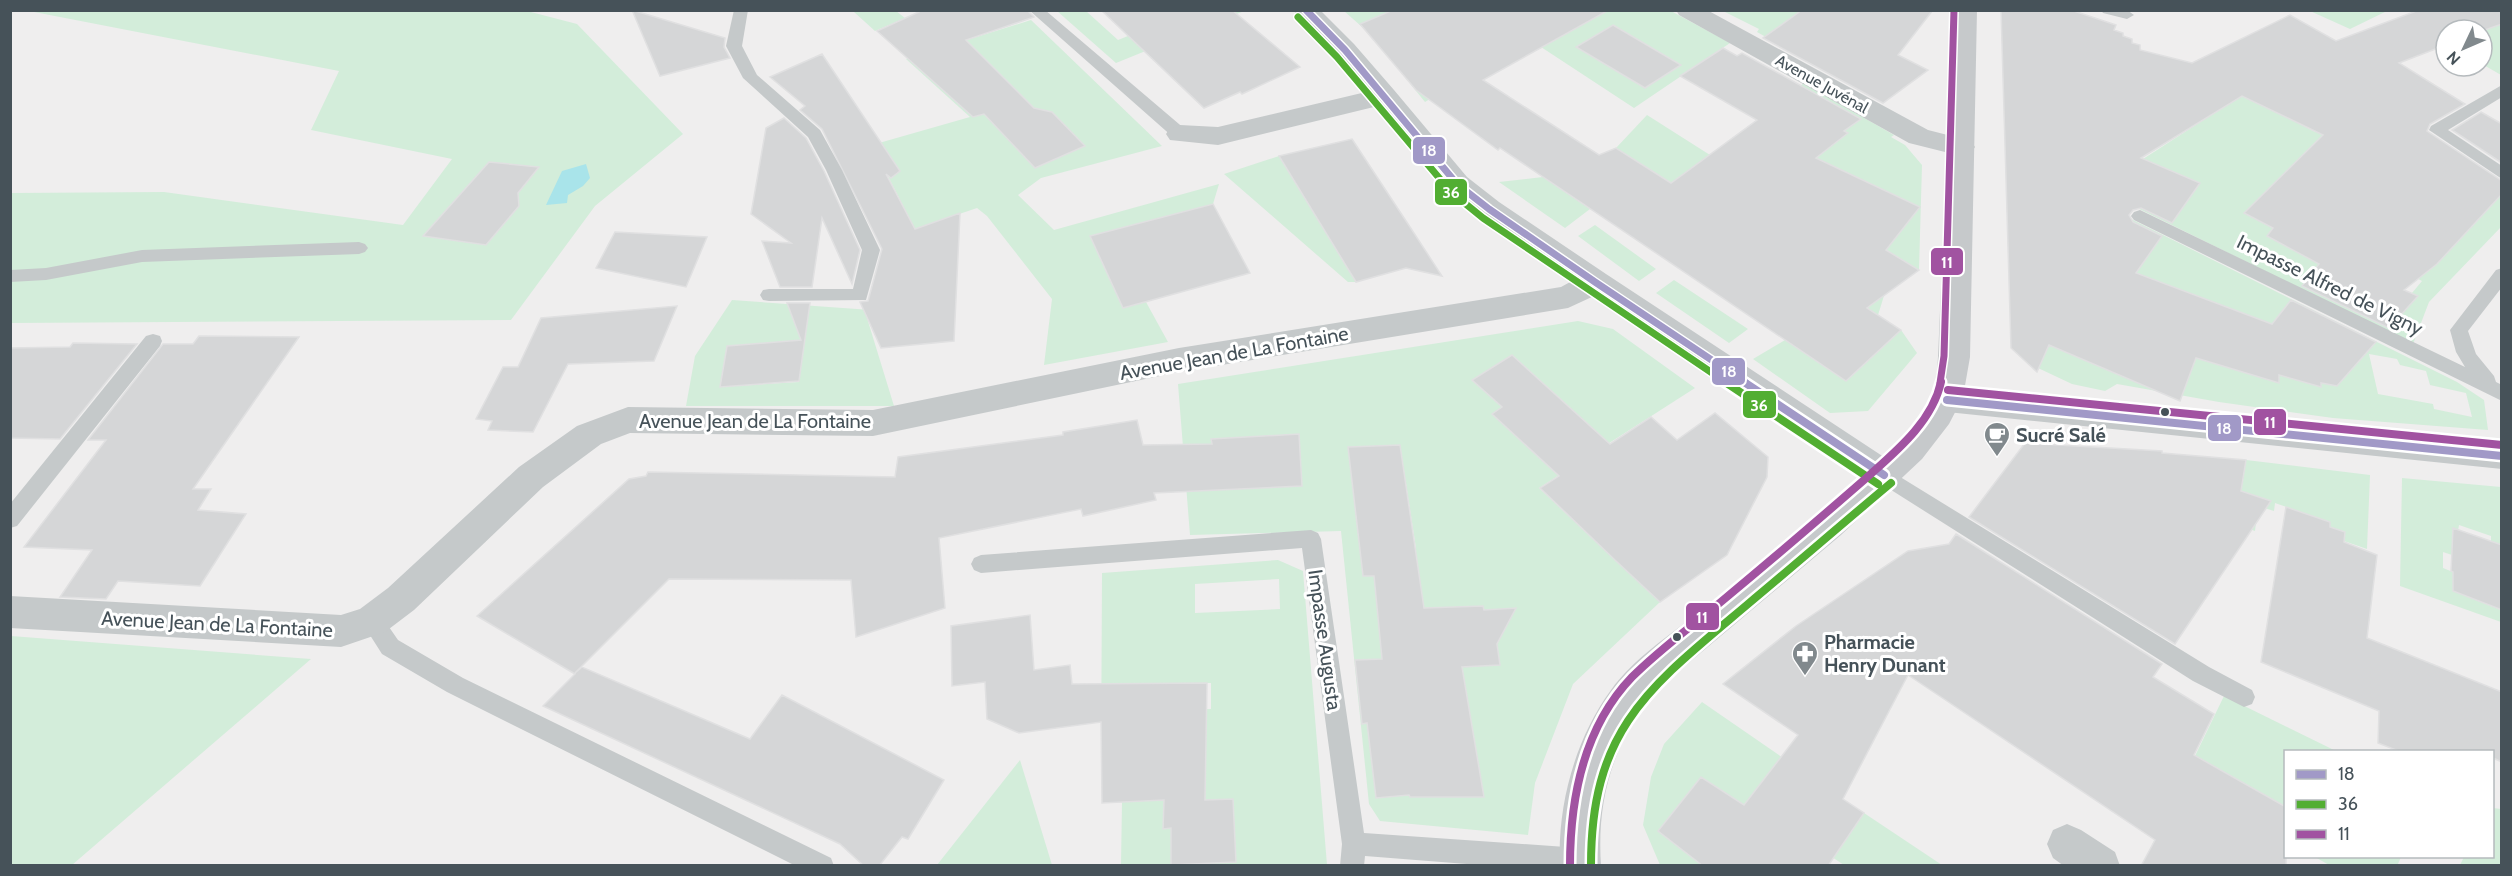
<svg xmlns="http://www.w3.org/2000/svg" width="2512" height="876" font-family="Cabin,sans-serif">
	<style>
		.green { fill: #d3edda; fill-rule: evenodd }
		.water { fill: #a9e4ea }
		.building { fill: #d5d6d7; stroke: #e0e0e1; stroke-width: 1.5 }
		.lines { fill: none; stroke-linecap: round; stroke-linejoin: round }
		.lane { fill: #c5c9ca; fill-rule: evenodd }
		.street { fill: #c5c9ca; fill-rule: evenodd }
		.secondary { fill: #c6c9cb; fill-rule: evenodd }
		.bus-1-far1-casing { stroke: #fff; stroke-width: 10 }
		.bus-1-casing { stroke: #fff; stroke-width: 13 }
		.bus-2-far1-casing { stroke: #fff; stroke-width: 10 }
		.bus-2-casing { stroke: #fff; stroke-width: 13 }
		.bus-3-far1-casing { stroke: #fff; stroke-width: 10 }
		.bus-3-casing { stroke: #fff; stroke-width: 13 }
		.bus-1-far1 { stroke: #a199c7; stroke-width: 7 }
		.bus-1 { stroke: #a199c7; stroke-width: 8 }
		.bus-2-far1 { stroke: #52ae32; stroke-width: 7 }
		.bus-2 { stroke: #52ae32; stroke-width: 8 }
		.bus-3-far1 { stroke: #a153a1; stroke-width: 7 }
		.bus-3 { stroke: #a153a1; stroke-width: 8 }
		.bus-dot { fill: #465259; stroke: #fff; stroke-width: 2 }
		.labels { text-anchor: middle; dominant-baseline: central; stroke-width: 6; stroke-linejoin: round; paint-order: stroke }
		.far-street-label { font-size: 16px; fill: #465259; stroke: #fff }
		.street-label { font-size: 20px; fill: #465259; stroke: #fff }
		.poi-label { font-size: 20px; font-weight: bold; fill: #465259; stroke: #fff; text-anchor: start }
		.line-badge { stroke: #fff; stroke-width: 2 }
		.badge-label { font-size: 16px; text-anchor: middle; font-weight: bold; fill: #fff }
	</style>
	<rect width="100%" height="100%" fill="#efeeee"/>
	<path class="green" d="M 859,10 L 896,11 L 905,18 L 875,31 L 854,12 Z
		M 29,11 L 527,11 L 577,24 L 683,134 L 595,206 L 511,320 L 11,323 L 10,193 L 164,192 L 403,225 L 452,159 L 311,130 L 339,71 Z
		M 1057,11 L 1086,11 L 1118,40 L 1190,11 L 1244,11 L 1116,63 Z
		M 1344,11 L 1671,11 L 1730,43 L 1634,108 L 1541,47 L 1550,43 L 1528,39 L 1425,102 L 1370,34 Z
		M 1723,11 L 1802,11 L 1812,63 L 1757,32 L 1759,29 Z
		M 2310,11 L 2387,10 L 2387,11 L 2350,29 Z
		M 2501,16 L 2501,75 L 2482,64 L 2482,31 L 2495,26 Z
		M 1031,20 L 1162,146 L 1041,178 L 1018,195 L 1054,230 L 1219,184 L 1213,204 L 1090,236 L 1123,307 L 1146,302 L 1168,342 L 1044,365 L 1052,299 L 987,216 L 977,208 L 915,229 L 872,145 L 970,117 L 906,59 ZM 1040,109 L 1052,112 L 1085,146 L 1035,168 L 1025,158 L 1016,120 Z
		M 2301,57 L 2501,183 L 2501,227 L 2429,302 L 2413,344 L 2117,198 L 2172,222 L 2143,159 ZM 2279,113 L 2335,113 L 2315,132 ZM 2270,187 L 2293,250 L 2267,236 L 2273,228 L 2251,206 ZM 2418,279 L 2422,281 L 2412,293 L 2417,296 L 2327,281 Z
		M 1803,83 L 1894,135 L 1891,137 L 1905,145 L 1922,165 L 1919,270 L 1875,244 L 1892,270 L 1878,315 L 1616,148 L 1647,115 L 1710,155 L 1798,90 Z
		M 1279,156 L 1356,282 L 1348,282 L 1224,174 Z
		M 1543,177 L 1590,209 L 1565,228 L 1499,182 Z
		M 2109,208 L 2457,382 L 2484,400 L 2488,430 L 2333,418 L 2219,402 L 2117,384 L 2105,391 L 2072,384 L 2038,368 ZM 2369,354 L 2397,359 L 2400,365 L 2426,371 L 2430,385 L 2466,393 L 2472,417 L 2434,409 L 2433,404 L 2378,394 Z
		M 1595,225 L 1656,269 L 1639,281 L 1578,236 Z
		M 1674,280 L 1748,329 L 1729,343 L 1656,293 Z
		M 732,300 L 871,310 L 867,318 L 894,406 L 686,406 L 695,356 ZM 804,340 L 799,382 L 720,387 L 727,346 Z
		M 1578,321 L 1613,329 L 1695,388 L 1539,488 L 1660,602 L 1573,684 L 1535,783 L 1528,835 L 1380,821 L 1369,804 L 1341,531 L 1190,535 L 1178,384 ZM 1512,355 L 1563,401 L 1493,414 L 1502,407 L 1472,380 ZM 1400,445 L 1416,548 L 1360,551 L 1348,448 Z
		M 1901,330 L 1917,353 L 1868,411 L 1830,413 L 1753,359 L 1785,340 L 1846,381 Z
		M 2246,460 L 2370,475 L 2367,549 L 2344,541 L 2330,527 L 2330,522 L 2275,503 L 2274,511 L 2258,506 L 2255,531 L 2235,524 Z
		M 2402,478 L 2501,487 L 2501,545 L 2491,541 L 2491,536 L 2459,525 L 2458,531 L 2453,529 L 2452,555 L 2443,552 L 2443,568 L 2453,572 L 2453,591 L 2501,610 L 2501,622 L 2400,586 Z
		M 1278,560 L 1303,571 L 1327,865 L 1121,865 L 1122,802 L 1154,773 L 1101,776 L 1102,573 ZM 1279,579 L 1280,609 L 1195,613 L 1195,584 ZM 1141,683 L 1211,683 L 1211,709 L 1140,711 ZM 1233,799 L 1236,861 L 1172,864 L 1171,828 L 1163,829 L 1164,802 Z
		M 10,636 L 11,636 L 311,659 L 72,865 L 11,865 Z
		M 2224,696 L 2336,751 L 2286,752 L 2285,831 L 2180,864 L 2152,845 Z
		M 1702,702 L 1847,802 L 1844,841 L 1864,813 L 1942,865 L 1844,865 L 1826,853 L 1802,865 L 1660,865 L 1643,825 L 1651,777 L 1664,744 Z
		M 1020,760 L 1052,865 L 937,865 Z
		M 2493,808 L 2501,809 L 2501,865 L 2460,865 L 2464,857 L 2492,856 Z
		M 2315,857 L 2401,857 L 2397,866 L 2329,865 Z"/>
	<path class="water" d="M 586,164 L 590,178 L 583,186 L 568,195 L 567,203 L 546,205 L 562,171 Z"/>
	<path class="building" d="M 632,10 L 725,38 L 724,47 L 730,58 L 660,76 Z
		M 923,10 L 1027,10 L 1034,17 L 966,40 L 1034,108 L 1052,112 L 1085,146 L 1035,168 L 984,114 L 973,117 L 877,31 Z
		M 1101,10 L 1232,10 L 1300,67 L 1242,94 L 1240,92 L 1204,108 Z
		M 1393,10 L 1609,10 L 1483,80 L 1599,155 L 1616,148 L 1671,183 L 1757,120 L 1680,76 L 1723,48 L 1737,56 L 1742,53 L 1861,119 L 1844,131 L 1848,133 L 1816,158 L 1920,207 L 1886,250 L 1919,270 L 1867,308 L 1901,330 L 1846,381 L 1500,148 L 1498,150 L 1416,90 L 1360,24 Z
		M 1802,10 L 1933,10 L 1898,55 L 1928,70 L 1883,103 L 1763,38 Z
		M 2001,10 L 2071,10 L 2116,25 L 2114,30 L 2123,33 L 2123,36 L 2132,39 L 2132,43 L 2140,45 L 2140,50 L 2192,63 L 2290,15 L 2336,41 L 2419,10 L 2502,10 L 2502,24 L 2482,31 L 2446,30 L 2446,45 L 2399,63 L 2465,104 L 2430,124 L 2427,131 L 2502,181 L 2502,194 L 2437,264 L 2404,290 L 2418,296 L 2389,328 L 2302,286 L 2319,264 L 2267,236 L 2273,228 L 2244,213 L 2323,135 L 2242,96 L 2141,158 L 2200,183 L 2172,223 L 2141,208 L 2133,210 L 2129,215 L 2133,222 L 2162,236 L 2136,273 L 2272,324 L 2291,300 L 2376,342 L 2337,386 L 2321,383 L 2321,387 L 2279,375 L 2279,383 L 2196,358 L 2180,401 L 2049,345 L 2037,372 L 2011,348 Z
		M 1613,25 L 1681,65 L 1645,88 L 1576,47 Z
		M 822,54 L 900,171 L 891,178 L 886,174 L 915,229 L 960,213 L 954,341 L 881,348 L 860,302 L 868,301 L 882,249 L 822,129 L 800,110 L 805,106 L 770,77 Z
		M 2481,112 L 2502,124 L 2502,163 L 2452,130 Z
		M 784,118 L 806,138 L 824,171 L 860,250 L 852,284 L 822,218 L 812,287 L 780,287 L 762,241 L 791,243 L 751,214 L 766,128 Z
		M 1352,139 L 1410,227 L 1442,276 L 1406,268 L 1356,282 L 1279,156 Z
		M 489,162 L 539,167 L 518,193 L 519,206 L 486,245 L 423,236 Z
		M 1213,204 L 1250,273 L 1123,308 L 1090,236 Z
		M 615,232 L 707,237 L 686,287 L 596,268 Z
		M 787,303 L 810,303 L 799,381 L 720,387 L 727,346 L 801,340 Z
		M 677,306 L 654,361 L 568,364 L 533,432 L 488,430 L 492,421 L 476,419 L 503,367 L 518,367 L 541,318 Z
		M 199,336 L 299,337 L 193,489 L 211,489 L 198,510 L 246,514 L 200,586 L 118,581 L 106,599 L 60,597 L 92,550 L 24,547 L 106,440 L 88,440 L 163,344 L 193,344 Z
		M 73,343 L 137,344 L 60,439 L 10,438 L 10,348 L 70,347 Z
		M 1512,355 L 1610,444 L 1651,417 L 1677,440 L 1715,413 L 1768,457 L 1767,477 L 1727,555 L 1660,602 L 1616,561 L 1540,488 L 1559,476 L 1492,414 L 1502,407 L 1472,380 Z
		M 1137,420 L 1143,445 L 1212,444 L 1211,439 L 1299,434 L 1302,486 L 1154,493 L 1156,500 L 1083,516 L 1081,509 L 939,538 L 945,608 L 856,637 L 851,580 L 669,579 L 575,673 L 582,667 L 750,739 L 782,695 L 944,780 L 908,839 L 902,837 L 879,866 L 864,866 L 840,844 L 543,706 L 575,674 L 477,616 L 629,479 L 646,476 L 648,472 L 895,477 L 898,457 L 1063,435 L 1063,432 Z
		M 2025,443 L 2162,451 L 2162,453 L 2246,460 L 2241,491 L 2271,501 L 2175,644 L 1969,517 Z
		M 1400,445 L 1424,608 L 1483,606 L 1484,610 L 1516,608 L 1497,644 L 1500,665 L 1462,667 L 1484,797 L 1410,797 L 1409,795 L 1376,798 L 1367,723 L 1362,724 L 1355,660 L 1382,659 L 1374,576 L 1363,576 L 1348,447 Z
		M 2286,507 L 2330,522 L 2330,527 L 2345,532 L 2344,542 L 2377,555 L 2367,638 L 2502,692 L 2502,762 L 2493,758 L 2493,752 L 2401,752 L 2378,743 L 2379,711 L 2261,662 Z
		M 2453,528 L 2502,545 L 2502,610 L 2453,591 L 2453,572 L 2451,571 Z
		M 1956,534 L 2162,664 L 2153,677 L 2214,714 L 2194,755 L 2286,807 L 2286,866 L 2141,866 L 2155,840 L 1908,675 L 1843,799 L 1864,813 L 1828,866 L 1703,866 L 1658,831 L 1701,777 L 1744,805 L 1798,735 L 1723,684 L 1796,626 L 1908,551 L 1949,544 Z
		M 1030,615 L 1034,670 L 1070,665 L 1072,684 L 1207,683 L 1205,800 L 1233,799 L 1236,862 L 1171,865 L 1171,828 L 1163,829 L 1164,800 L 1102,803 L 1101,722 L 1019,733 L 987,719 L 985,682 L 952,686 L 951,626 Z"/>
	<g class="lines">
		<path class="lane" d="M 734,10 L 748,10 L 742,46 L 757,75 L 820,130 L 842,170 L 880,250 L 866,300 L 769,301 L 763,300 L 760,295 L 763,290 L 769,289 L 853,289 L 862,250 L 826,170 L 808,137 L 743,78 L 726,46 Z
			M 1029,10 L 1045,10 L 1186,130 L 1188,134 L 1186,138 L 1174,138 Z
			M 2101,10 L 2127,10 L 2134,15 L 2127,19 L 2103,13 Z
			M 2502,85 L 2502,97 L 2448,130 L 2502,166 L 2502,179 L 2429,130 L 2431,126 Z
			M 2140,210 L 2465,367 L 2456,352 L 2450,330 L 2496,270 L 2502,268 L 2502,287 L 2468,331 L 2476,354 L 2494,376 L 2496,382 L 2502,385 L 2502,401 L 2134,220 L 2131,216 L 2134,212 Z
			M 359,242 L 365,244 L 368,248 L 365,252 L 359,254 L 142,262 L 46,280 L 10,282 L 10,270 L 46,268 L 142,250 Z
			M 153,334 L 160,336 L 162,341 L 160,346 L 17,526 L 10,528 L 10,504 L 146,336 Z
			M 1884,467 L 2209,667 L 2252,690 L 2255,697 L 2252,704 L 2244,707 L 2193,681 L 1877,481 L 1874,475 L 1877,469 Z
			M 1311,530 L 1318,533 L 1321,539 L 1364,833 L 1580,848 L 1589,852 L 1592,860 L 1590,866 L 1492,866 L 1365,856 L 1364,866 L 1340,866 L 1342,844 L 1302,548 L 981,573 L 974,570 L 971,564 L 974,558 L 981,555 Z
			M 372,612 L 380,614 L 398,640 L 463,678 L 831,858 L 834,866 L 796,866 L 447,692 L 382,654 L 361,621 L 364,614 Z"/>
		<path class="street" d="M 1293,10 L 1320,10 L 1354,44 L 1394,90 L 1467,177 L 1499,202 L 1606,274 L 1896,465 L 1901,475 L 1896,485 L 1884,489 L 1872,485 L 1594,296 L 1568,308 L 1179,372 L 873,436 L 630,433 L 601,444 L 543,487 L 414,610 L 385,632 L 341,647 L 10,628 L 10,596 L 341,615 L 360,609 L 388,588 L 519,467 L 577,426 L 628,407 L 873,410 L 1179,348 L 1561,287 L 1572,281 L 1479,216 L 1447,191 L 1378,106 L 1218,145 L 1170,140 L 1166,134 L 1170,128 L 1180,125 L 1218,127 L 1366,92 L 1336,56 Z
			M 1676,10 L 1707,10 L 1928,130 L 1971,141 L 1975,147 L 1971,153 L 1961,156 L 1909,143 L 1679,15 Z
			M 1947,388 L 2502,443 L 2502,469 L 1947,412 L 1936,409 L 1931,400 L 1936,391 Z
			M 2067,824 L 2081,830 L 2115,852 L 2120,866 L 2064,866 L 2053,858 L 2047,844 L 2053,830 Z"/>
		<path class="secondary" d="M 1953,10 L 1977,10 L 1970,357 L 1963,397 L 1949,424 L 1922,459 L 1841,535 L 1672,677 C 1617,728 1596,791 1601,866 L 1560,866 C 1557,806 1575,739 1611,690 C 1634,658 1669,636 1699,612 C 1750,570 1802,528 1852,484 C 1880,459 1916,431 1931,397 C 1937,385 1937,370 1938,357 Z"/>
		<defs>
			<path id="bus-1-far1" d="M 1306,10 L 1345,50 L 1457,184 L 1489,209 L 1595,282 L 1746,383"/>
			<path id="bus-1" d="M 1744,382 L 1884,475
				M 1947,400 L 2502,456"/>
			<path id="bus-2-far1" d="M 1298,17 L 1337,57 L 1451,192 L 1483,218 L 1727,383"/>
			<path id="bus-2" d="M 1725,382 L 1878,484
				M 1591,865 C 1591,727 1651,686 1748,604 C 1796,564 1843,523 1891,483"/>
			<path id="bus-3-far1" d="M 1940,383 L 1944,356 L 1954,10"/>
			<path id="bus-3" d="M 1948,390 L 2502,445
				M 1570,866 C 1570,799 1584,727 1632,677 C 1660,649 1692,626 1722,601 C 1770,561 1817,521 1864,480 C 1894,453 1932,423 1941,382"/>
		</defs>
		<use href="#bus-1-far1" class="bus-1-far1-casing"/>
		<use href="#bus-1" class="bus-1-casing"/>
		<use href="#bus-2-far1" class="bus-2-far1-casing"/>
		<use href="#bus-2" class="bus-2-casing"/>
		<use href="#bus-3-far1" class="bus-3-far1-casing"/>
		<use href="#bus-3" class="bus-3-casing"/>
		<use href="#bus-1-far1" class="bus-1-far1"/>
		<use href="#bus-1" class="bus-1"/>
		<use href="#bus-2-far1" class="bus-2-far1"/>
		<use href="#bus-2" class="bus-2"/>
		<use href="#bus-3-far1" class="bus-3-far1"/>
		<use href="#bus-3" class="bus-3"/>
	</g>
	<defs>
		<symbol id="cafe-pin" viewBox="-11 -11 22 30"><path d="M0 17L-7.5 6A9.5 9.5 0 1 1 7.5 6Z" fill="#81898d" stroke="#fff"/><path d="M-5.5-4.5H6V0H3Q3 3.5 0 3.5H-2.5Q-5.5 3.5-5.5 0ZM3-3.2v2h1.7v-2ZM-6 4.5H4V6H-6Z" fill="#fff"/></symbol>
		<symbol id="pharmacy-pin" viewBox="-11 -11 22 30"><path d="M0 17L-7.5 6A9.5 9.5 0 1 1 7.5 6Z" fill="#81898d" stroke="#fff"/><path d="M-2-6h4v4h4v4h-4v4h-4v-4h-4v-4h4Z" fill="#fff"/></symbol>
	</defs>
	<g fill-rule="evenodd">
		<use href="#cafe-pin" x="1982" y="420" width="30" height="40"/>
		<use href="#pharmacy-pin" x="1790" y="639" width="30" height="40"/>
	</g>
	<g class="bus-dot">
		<circle cx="2165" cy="412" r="5"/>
		<circle cx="1677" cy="637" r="5"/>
	</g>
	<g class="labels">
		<g class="far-street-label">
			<text transform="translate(1822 84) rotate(29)">Avenue Juvénal</text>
		</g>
		<g class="street-label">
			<text transform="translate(2330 285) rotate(26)">Impasse Alfred de Vigny</text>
			<text transform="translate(1234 353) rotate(-10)">Avenue Jean de La Fontaine</text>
			<text x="755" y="421">Avenue Jean de La Fontaine</text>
			<text transform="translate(217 624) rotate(3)">Avenue Jean de La Fontaine</text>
			<text transform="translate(1325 640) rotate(82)">Impasse Augusta</text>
		</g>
		<g class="poi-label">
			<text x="2016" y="435">Sucré Salé</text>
			<text x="1824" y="642">Pharmacie<tspan x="1824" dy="23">Henry Dunant</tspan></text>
		</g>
	</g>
	<g class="line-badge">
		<rect x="1412" y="136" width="34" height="29" rx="6" fill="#a199c7"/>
		<rect x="1434" y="178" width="34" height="28" rx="6" fill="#52ae32"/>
		<rect x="1930" y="247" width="34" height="29" rx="6" fill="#a153a1"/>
		<rect x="1711" y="357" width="35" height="29" rx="6" fill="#a199c7"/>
		<rect x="1742" y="390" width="35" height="29" rx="6" fill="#52ae32"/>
		<rect x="2253" y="408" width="34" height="28" rx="6" fill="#a153a1"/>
		<rect x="2207" y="414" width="35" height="28" rx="6" fill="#a199c7"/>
		<rect x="1685" y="602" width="35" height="29" rx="6" fill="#a153a1"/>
	</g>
	<g class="badge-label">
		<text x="1429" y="156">18</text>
		<text x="1451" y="198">36</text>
		<text x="1947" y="268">11</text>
		<text x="1729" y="377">18</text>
		<text x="1759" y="411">36</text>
		<text x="2270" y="428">11</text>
		<text x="2224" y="434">18</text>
		<text x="1702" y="623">11</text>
	</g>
	<rect width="2512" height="876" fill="none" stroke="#465259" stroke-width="24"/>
	<rect x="2284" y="750" width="210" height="108" fill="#ffffff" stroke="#b5babd" stroke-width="1.5"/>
	<rect x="2296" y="770" width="30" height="9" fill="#a199c7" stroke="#b5babd" stroke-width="1.5"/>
	<text x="2338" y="780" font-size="18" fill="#465259">18</text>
	<rect x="2296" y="800" width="30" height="9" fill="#52ae32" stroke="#b5babd" stroke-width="1.5"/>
	<text x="2338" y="810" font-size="18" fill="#465259">36</text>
	<rect x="2296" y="830" width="30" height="9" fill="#a153a1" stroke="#b5babd" stroke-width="1.5"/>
	<text x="2338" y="840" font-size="18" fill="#465259">11</text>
	<g transform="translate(2464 48) rotate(226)"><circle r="28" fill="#ffffff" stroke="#b5babd" stroke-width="1.5"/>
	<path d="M0-4.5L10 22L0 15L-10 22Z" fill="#81898d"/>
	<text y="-9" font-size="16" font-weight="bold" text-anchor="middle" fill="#465259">N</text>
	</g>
</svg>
